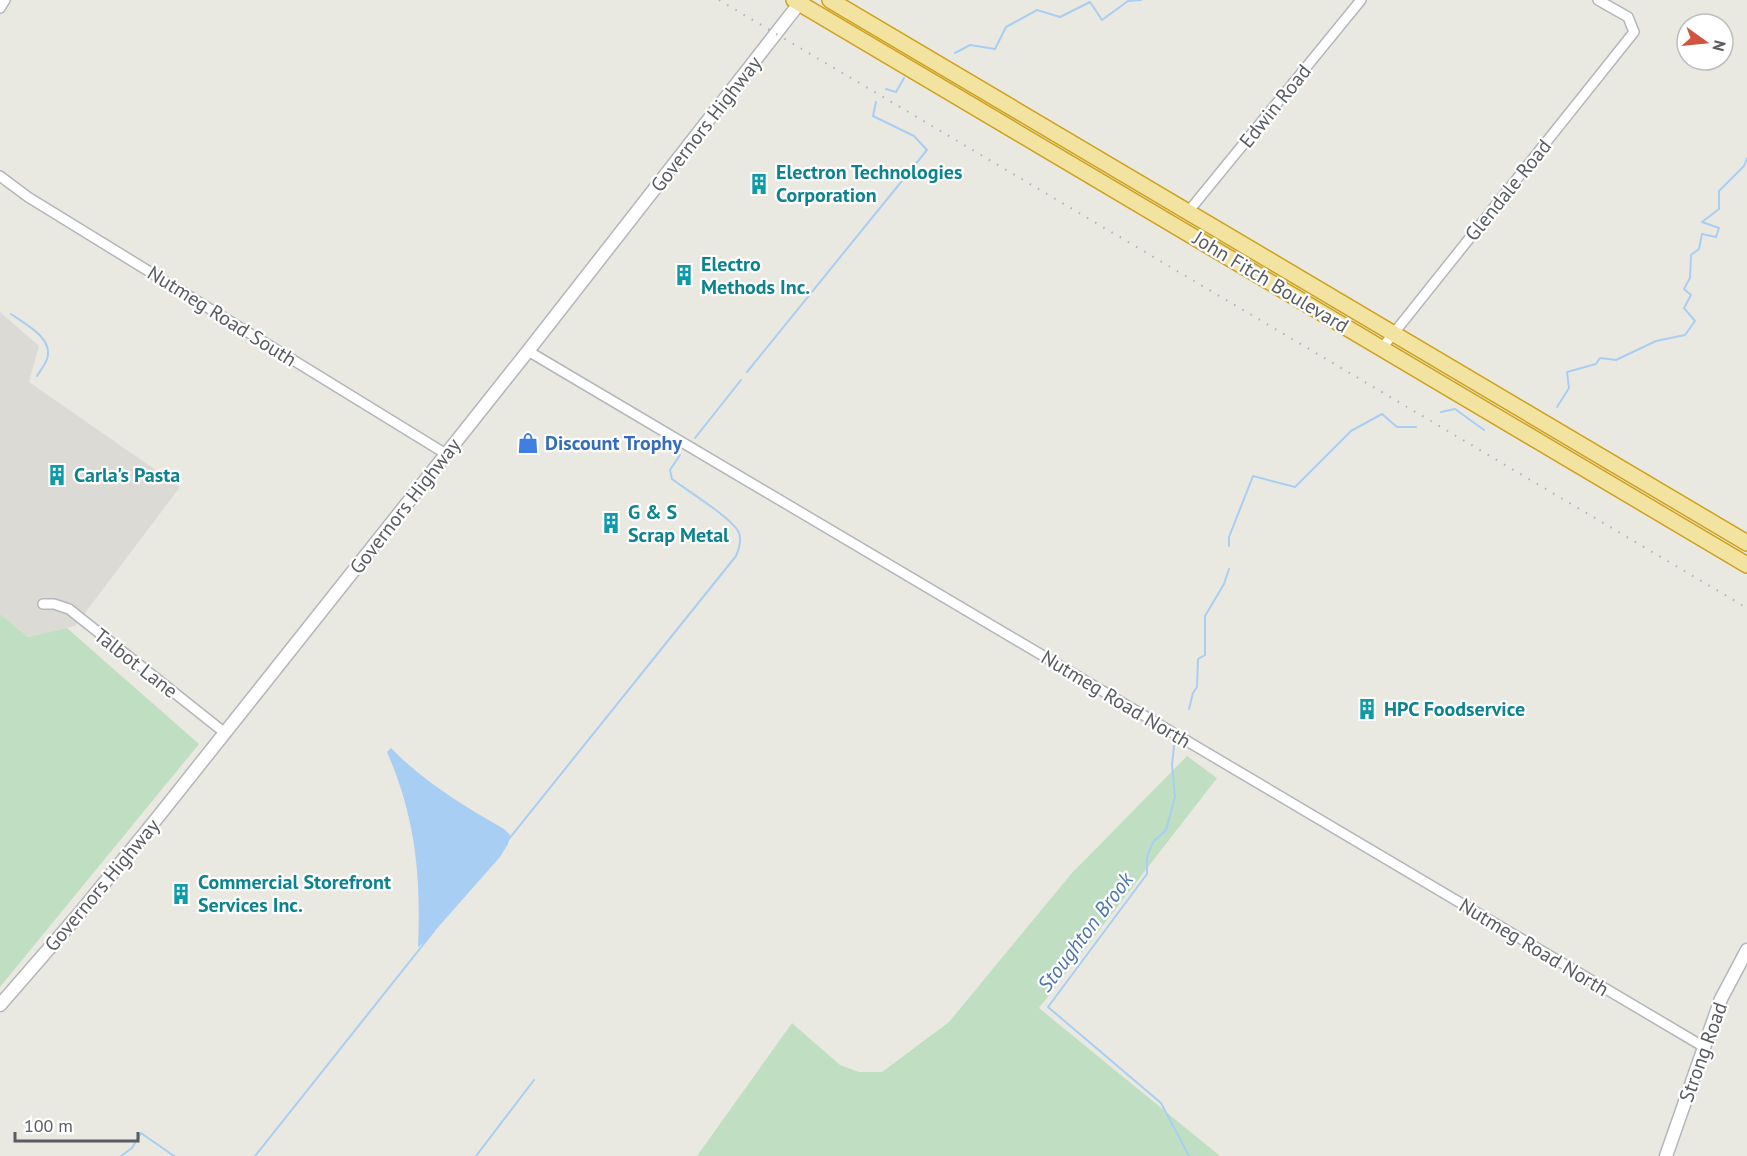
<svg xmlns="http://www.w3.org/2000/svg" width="1747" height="1156" font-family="'PT Sans',sans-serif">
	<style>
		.industrial { fill: #dcdad5 }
		.green { fill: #c0dfc2 }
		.water { fill: #a8cef3 }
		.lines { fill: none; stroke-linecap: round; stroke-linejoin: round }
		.stream { stroke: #a8cef3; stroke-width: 2 }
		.minor-casing { stroke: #b3b6ba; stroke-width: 12 }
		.tertiary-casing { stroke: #b3b6ba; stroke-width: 15 }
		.trunk-casing { stroke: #cfa11c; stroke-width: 18 }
		.minor { stroke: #fff; stroke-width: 9 }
		.tertiary { stroke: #fff; stroke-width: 12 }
		.trunk { stroke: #f2e4a0; stroke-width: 15 }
		.rail { stroke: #b1b2b2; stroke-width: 2; stroke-dasharray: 1.5 8; stroke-linecap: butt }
		.labels { text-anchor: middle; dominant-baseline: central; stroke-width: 4.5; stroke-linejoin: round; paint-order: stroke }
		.street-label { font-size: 20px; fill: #595c60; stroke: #fff }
		.culture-label { font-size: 20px; font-weight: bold; fill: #0d838f; stroke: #fff; text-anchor: start }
		.shop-label { font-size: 20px; font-weight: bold; fill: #366cbe; stroke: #fff; text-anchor: start }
		.water-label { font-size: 21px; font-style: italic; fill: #4c75aa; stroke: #fff }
	</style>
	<rect width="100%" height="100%" fill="#eae9e1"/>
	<path class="industrial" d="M 0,312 L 39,346 L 29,382 L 180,487 L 75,626 L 28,637 L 0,614 Z"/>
	<path class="green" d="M 0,614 L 28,637 L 67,628 L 199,744 L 0,987 Z
		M 1187,756 L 1217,778 L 1039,1008 L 1220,1156 L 697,1156 L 792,1023 L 840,1065 L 859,1072 L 882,1072 L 949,1022 L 1071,874 Z"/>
	<path class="water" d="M 391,748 C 424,782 464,806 504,829 L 510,835 L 508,844 L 500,857 L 425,942 L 418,947 C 421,876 416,819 387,752 Z"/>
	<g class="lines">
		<path class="stream" d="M 955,53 L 970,45 L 995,49 L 1006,27 L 1037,10 L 1060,17 L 1090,2 L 1102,20 L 1128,1 L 1141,0
			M 886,89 L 896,92 L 904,78
			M 11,314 C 25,324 54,338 47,359 C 45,365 40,371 37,376
			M 747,372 L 927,150 L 914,136 L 873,116 L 876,102
			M 1557,407 L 1569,388 L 1567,372 L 1596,364 L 1600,358 L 1616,360 L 1656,341 L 1685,335 L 1695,321 L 1684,308 L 1691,295 L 1684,289 L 1690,278 L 1691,255 L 1699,249 L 1702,234 L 1716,237 L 1719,228 L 1702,222 L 1719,209 L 1719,191 L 1744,166 L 1747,158
			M 1441,412 L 1455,409 L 1484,430
			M 695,438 L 741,380
			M 1229,546 L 1229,537 L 1253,476 L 1295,487 L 1351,431 L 1382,414 L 1397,427 L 1416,427
			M 1189,709 L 1193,693 L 1197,687 L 1198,659 L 1205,655 L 1205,616 L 1224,584 L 1229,569
			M 1174,746 L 1172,765 L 1175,797 L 1166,830 L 1153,842 L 1147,857 L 1147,874 L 1048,1007 L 1161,1103 L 1189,1156
			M 508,840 L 736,556 C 739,549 742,541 739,533 C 734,519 686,490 672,479 L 670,470 L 680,455
			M 121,1156 L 132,1148 L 141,1133 L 174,1156
			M 255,1156 L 434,931
			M 476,1156 L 534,1080"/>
		<defs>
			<path id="minor" d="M 0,8 L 5,0
				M 0,176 L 28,197 L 446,454
				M 1188,212 L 1361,0
				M 1382,348 L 1634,32 L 1628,17 L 1598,0
				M 528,351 L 1704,1047
				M 43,604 L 54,604 L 69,609 L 225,733"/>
			<path id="tertiary" d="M 0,1005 L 79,914 L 158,817 L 528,351 L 802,0
				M 1666,1156 L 1721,999 L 1747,950"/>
			<path id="trunk" d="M 794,0 L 1747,565
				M 830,0 L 1747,543"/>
		</defs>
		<use href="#minor" class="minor-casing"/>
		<use href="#tertiary" class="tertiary-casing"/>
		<use href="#trunk" class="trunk-casing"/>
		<use href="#minor" class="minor"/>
		<use href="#tertiary" class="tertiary"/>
		<use href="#trunk" class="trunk"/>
		<path class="rail" d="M 719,0 L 1747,608"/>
	</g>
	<defs>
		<symbol id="building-bare" viewBox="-9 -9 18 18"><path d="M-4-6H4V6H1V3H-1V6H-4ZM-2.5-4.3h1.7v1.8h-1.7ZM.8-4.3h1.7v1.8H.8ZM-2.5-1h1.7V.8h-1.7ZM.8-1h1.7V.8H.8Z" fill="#0f9aa8" stroke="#fff" stroke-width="2.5" paint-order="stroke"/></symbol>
		<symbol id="shop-bare" viewBox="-9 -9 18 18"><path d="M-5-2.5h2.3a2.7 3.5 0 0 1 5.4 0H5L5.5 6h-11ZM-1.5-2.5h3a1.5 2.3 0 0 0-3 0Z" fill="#3f7fe0" stroke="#fff" stroke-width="2.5" paint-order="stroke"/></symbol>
	</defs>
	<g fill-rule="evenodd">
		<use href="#building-bare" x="744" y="169" width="30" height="30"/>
		<use href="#building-bare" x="669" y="260" width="30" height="30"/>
		<use href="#shop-bare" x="513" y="428" width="30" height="30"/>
		<use href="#building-bare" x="42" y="460" width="30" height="30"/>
		<use href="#building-bare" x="596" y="508" width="30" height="30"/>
		<use href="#building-bare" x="1352" y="694" width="30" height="30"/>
		<use href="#building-bare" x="166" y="879" width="30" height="30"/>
	</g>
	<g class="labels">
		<g class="street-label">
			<text transform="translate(1275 106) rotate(-51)">Edwin Road</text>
			<text transform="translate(706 124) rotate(-52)">Governors Highway</text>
			<text transform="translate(1508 190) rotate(-51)">Glendale Road</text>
			<text transform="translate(1271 282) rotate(31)">John Fitch Boulevard</text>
			<text transform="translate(222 316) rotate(32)">Nutmeg Road South</text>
			<text transform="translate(405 506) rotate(-52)">Governors Highway</text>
			<text transform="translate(136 663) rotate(38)">Talbot Lane</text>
			<text transform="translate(1116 699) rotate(31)">Nutmeg Road North</text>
			<text transform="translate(102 885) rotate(-50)">Governors Highway</text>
			<text transform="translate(1534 947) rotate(31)">Nutmeg Road North</text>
			<text transform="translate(1703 1052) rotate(-70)">Strong Road</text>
		</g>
		<g class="culture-label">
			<text x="776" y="172">Electron Technologies<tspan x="776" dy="23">Corporation</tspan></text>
			<text x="701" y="264">Electro<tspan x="701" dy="23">Methods Inc.</tspan></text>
			<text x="74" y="475">Carla's Pasta</text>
			<text x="628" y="512">G &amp; S<tspan x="628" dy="23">Scrap Metal</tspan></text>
			<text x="1384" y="709">HPC Foodservice</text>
			<text x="198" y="882">Commercial Storefront<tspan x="198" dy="23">Services Inc.</tspan></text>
		</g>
		<g class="shop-label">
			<text x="545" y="443">Discount Trophy</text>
		</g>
		<g class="water-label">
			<text transform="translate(1085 932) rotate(-53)">Stoughton Brook</text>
		</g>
	</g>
	<g transform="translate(1705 42) rotate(105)"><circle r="28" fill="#ffffff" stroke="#bdbebf" stroke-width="1.5"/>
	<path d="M0-4.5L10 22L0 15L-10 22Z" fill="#d25340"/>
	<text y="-9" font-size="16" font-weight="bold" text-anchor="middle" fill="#595c60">N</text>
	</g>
	<path d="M15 1132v9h123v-9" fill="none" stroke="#595c60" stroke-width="3"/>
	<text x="24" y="1132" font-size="18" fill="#595c60" stroke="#ffffff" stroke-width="4.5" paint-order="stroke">100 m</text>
</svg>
